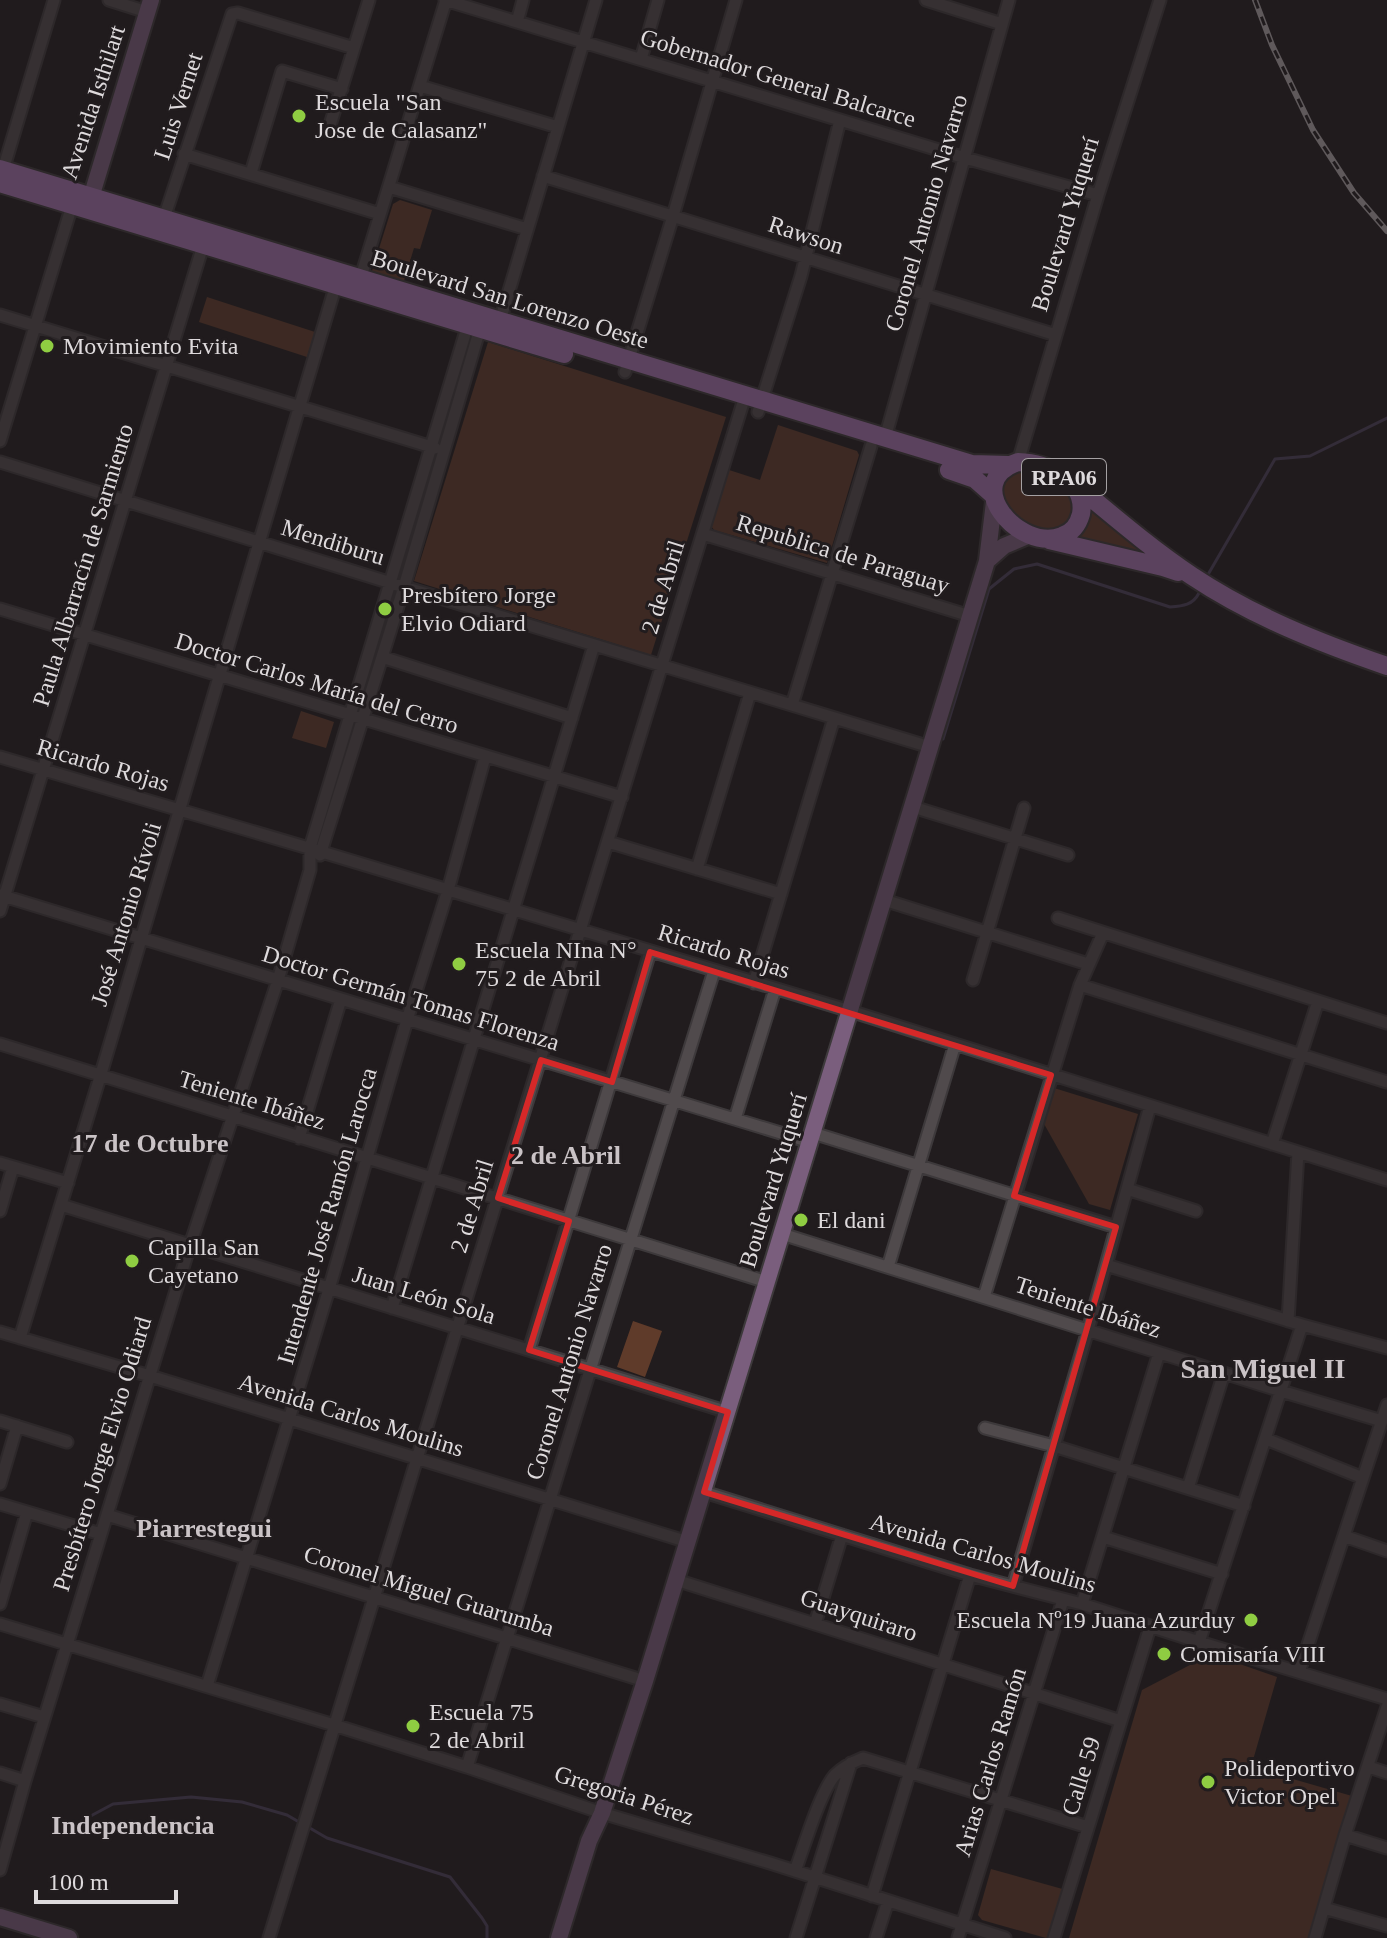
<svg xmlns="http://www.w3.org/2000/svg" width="1387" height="1938" font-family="Georgia,serif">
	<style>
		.green { fill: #5f3b2a }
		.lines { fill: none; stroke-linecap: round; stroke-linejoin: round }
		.stream { stroke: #4a415a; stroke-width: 3 }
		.street-casing { stroke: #3d393b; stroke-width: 15 }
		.secondary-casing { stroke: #3d393b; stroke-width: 20 }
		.primary-casing { stroke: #3d393b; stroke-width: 22 }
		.street { stroke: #504a4c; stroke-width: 11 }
		.secondary { stroke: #7a5e7d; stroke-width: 16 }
		.primary { stroke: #a372ad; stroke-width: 18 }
		.rail-casing { stroke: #aaa5a7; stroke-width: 6 }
		.rail { stroke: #211c1e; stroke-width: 3; stroke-dasharray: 9; stroke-linecap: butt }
		.marked { fill: none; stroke: #d62828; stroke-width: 6; stroke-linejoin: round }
		.poi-dot { fill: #8fcd42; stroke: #211c1e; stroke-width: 3 }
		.labels { text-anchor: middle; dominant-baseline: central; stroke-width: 6; stroke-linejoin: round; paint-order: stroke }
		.shield { fill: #211c1e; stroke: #a5a1a3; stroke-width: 2 }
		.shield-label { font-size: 22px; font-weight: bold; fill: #dedadc }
		.street-label { font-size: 24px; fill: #dedadc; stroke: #211c1e }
		.poi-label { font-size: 24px; fill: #dedadc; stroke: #211c1e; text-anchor: start }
		.neighbourhood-label { font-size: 26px; font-weight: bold; fill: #cac3c6; stroke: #211c1e }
		.quarter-label { font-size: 28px; font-weight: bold; fill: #cac3c6; stroke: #211c1e }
	</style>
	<rect width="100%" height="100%" fill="#211c1e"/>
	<path class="green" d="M 400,200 L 432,210 L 420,249 L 414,248 L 404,281 L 372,271 L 393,204 Z
		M 207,297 L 315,332 L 307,357 L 199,322 Z
		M 488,342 L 726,417 L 651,655 L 414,581 Z
		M 778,425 L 857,451 L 859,455 L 827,563 L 714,530 L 708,522 L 726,469 L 760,480 Z
		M 1023,464 L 1065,484 L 1076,513 L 1068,529 L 1050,536 L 1018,521 L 1002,504 L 1000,488 L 1007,474 Z
		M 1085,504 L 1154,555 L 1070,542 Z
		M 301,711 L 334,722 L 326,748 L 292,738 Z
		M 1054,1088 L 1138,1114 L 1110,1210 L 1089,1204 L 1043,1122 Z
		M 633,1321 L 662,1331 L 645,1377 L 617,1367 Z
		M 1211,1654 L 1277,1677 L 1251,1767 L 1352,1796 L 1309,1938 L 1069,1938 L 1142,1690 Z
		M 991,1869 L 1066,1890 L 1053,1934 L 1046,1938 L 982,1920 L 978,1915 Z"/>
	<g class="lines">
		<path class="stream" d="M 1206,578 L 1275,459 L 1310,456 L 1387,418
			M 943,739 L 989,589 L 1014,569 L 1037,564 L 1170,607 C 1183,606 1193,605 1199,593
			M 72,1826 L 113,1804 L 191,1797 L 242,1802 L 287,1815 L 299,1822
			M 308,1827 L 327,1838 L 450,1877 L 482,1918 L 487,1926 L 487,1938"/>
		<defs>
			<path id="street" d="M 109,0 L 147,12
				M 445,0 L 965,158 L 1098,195
				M 926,0 L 1002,24
				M 517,22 L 523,0
				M 641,59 L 658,0
				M 420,86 L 558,127
				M 330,125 L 369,0
				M 184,154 L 380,214
				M 3,170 L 54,0
				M 251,173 L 282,71 L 342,89
				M 543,176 L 1056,335
				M 389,187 L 527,229
				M 164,218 L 232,14 L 238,13 L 354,48
				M 359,283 L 446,0
				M 0,315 L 435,448
				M 500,321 L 596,0
				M 625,372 L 673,216 L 736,0
				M 758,412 L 801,276 L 840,120
				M 885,438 L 1009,0
				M 0,441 L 70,212 L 74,206
				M 0,462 L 404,587 L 930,747
				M 1018,462 L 1098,195 L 1160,0
				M 703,534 L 970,616
				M 0,609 L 622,797
				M 382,657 L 572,718
				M 792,705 L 871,446
				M 0,757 L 322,852 L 850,1011 L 1387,1180
				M 913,807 L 1068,855
				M 608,842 L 781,894
				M 320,855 L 404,587 L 481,325
				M 697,869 L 750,693
				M 0,895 L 810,1142
				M 884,900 L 1088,964
				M 0,911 L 205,239
				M 1058,918 L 1387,1023
				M 973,980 L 1024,808
				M 754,983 L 834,718
				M 1080,985 L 1387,1082
				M 0,1044 L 767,1282
				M 735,1119 L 775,989
				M 813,1133 L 1116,1227
				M 299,1138 L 341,999
				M 1272,1144 L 1318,1001
				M 0,1163 L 68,1183
				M 1127,1189 L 1196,1211
				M 61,1205 L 728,1412
				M 0,1211 L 13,1167
				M 782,1234 L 1281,1391 L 1382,1421
				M 1106,1265 L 1302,1325 L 1387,1348
				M 888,1267 L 955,1044
				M 984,1297 L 1080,985 L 1103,933
				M 392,1308 L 594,645
				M 1288,1321 L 1298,1152
				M 0,1332 L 150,1376 L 688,1542
				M 20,1338 L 100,1077 L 337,281
				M 529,1350 L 650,952
				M 0,1421 L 67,1442
				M 985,1428 L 1054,1446 L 1244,1506
				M 1266,1439 L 1363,1478
				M 0,1484 L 17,1426
				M 1188,1488 L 1224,1373
				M 704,1492 L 970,1575 L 1082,1604 L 1199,1642 L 1387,1699
				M 0,1504 L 101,1534
				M 107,1515 L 645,1681
				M 1344,1536 L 1387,1551
				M 1103,1537 L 1222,1574
				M 676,1580 L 1121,1721
				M 1013,1586 L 1088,1330 L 1150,1106
				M 0,1604 L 27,1512
				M 1082,1604 L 1159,1353
				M 0,1624 L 334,1725 L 467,1767 L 602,1813 L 770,1863 L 1005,1938
				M 815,1624 L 842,1535
				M 1199,1642 L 1302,1325
				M 1299,1672 L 1387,1405
				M 207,1686 L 329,1289 L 407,1020 L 448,890 L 485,757
				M 0,1704 L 44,1717
				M 467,1767 L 714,971
				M 1369,1767 L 1387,1773
				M 0,1773 L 25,1781
				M 1345,1835 L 1387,1848
				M 0,1870 L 25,1781 L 190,1245 L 278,980 L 310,870 L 310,848 L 469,321
				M 795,1871 C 804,1847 820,1792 835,1775 C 843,1767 853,1762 863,1758 L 1088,1827
				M 872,1896 L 970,1575
				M 1324,1908 L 1387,1926
				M 269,1938 L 745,396
				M 796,1938 L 851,1763
				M 876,1938 L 888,1901
				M 958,1938 L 1063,1600
				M 1054,1938 L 1150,1627
				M 1315,1938 L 1345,1835 L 1387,1707"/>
			<path id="secondary" d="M 78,203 L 93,191 L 151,0
				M 987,561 L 1004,546 L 1030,535
				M 0,1917 L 69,1938
				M 559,1938 L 589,1841 L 602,1813 L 645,1681 L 987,561 L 994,502"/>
			<path id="primary" d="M 0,169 L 972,464 L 1008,465
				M 0,183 L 564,354
				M 1018,462 C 1046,463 1087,480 1081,514 C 1078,525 1073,532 1062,536 C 1019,553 959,482 1018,462 Z
				M 949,470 L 975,479 L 992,494
				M 1072,482 C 1111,514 1150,548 1192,576 C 1252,616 1320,643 1387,666
				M 1049,540 L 1163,567 L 1178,572"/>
		</defs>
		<use href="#street" class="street-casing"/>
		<use href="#secondary" class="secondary-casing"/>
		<use href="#primary" class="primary-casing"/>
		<use href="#street" class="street"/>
		<use href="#secondary" class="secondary"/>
		<use href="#primary" class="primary"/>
		<defs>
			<path id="rail" d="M 1255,0 L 1272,45 L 1313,130 L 1354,193 L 1387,231"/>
		</defs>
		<use href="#rail" class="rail-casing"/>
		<use href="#rail" class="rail"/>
	</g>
	<path d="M0 0H1387V1938H0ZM 650,952 L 1051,1075 L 1014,1196 L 1116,1227 L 1013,1586 L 704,1492 L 728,1412 L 529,1350 L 569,1221 L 498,1198 L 541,1060 L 612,1082 Z" fill="#211c1e" fill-opacity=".55" fill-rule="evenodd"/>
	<path class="marked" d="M 650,952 L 1051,1075 L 1014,1196 L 1116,1227 L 1013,1586 L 704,1492 L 728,1412 L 529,1350 L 569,1221 L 498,1198 L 541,1060 L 612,1082 Z"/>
	<g class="poi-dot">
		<circle cx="299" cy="116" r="8"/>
		<circle cx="47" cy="346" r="8"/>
		<circle cx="385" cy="609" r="8"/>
		<circle cx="459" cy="964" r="8"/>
		<circle cx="801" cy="1220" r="8"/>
		<circle cx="132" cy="1261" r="8"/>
		<circle cx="1251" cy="1620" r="8"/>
		<circle cx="1164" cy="1654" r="8"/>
		<circle cx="413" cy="1726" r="8"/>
		<circle cx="1208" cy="1782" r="8"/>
	</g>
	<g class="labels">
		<rect class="shield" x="1022" y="459" width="84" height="36" rx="6"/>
		<g class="shield-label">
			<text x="1064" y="477">RPA06</text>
		</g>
		<g class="street-label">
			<text transform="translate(778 78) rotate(17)">Gobernador General Balcarce</text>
			<text transform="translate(93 102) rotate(-72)">Avenida Isthilart</text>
			<text transform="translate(178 106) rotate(-72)">Luis Vernet</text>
			<text transform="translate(926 213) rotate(-74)">Coronel Antonio Navarro</text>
			<text transform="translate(1065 224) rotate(-73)">Boulevard Yuquerí</text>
			<text transform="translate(806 235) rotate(18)">Rawson</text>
			<text transform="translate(510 299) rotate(17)">Boulevard San Lorenzo Oeste</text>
			<text transform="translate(333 542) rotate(17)">Mendiburu</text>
			<text transform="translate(843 554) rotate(17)">Republica de Paraguay</text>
			<text transform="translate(83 565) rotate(-73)">Paula Albarracín de Sarmiento</text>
			<text transform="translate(663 587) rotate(-73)">2 de Abril</text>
			<text transform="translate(317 683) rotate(17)">Doctor Carlos María del Cerro</text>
			<text transform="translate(103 765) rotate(16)">Ricardo Rojas</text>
			<text transform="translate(126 914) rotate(-73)">José Antonio Rívoli</text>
			<text transform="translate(724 951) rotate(17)">Ricardo Rojas</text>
			<text transform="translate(411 998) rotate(17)">Doctor Germán Tomas Florenza</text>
			<text transform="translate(252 1100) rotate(17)">Teniente Ibáñez</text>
			<text transform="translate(773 1180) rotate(-73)">Boulevard Yuquerí</text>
			<text transform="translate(472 1206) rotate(-73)">2 de Abril</text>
			<text transform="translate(327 1216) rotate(-74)">Intendente José Ramón Larocca</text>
			<text transform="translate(424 1295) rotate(17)">Juan León Sola</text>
			<text transform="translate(1088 1307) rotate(18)">Teniente Ibáñez</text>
			<text transform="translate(569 1362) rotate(-73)">Coronel Antonio Navarro</text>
			<text transform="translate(351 1415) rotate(17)">Avenida Carlos Moulins</text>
			<text transform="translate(102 1454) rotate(-73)">Presbítero Jorge Elvio Odiard</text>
			<text transform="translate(983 1553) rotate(16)">Avenida Carlos Moulins</text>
			<text transform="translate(429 1591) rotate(17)">Coronel Miguel Guarumba</text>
			<text transform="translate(859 1615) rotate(18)">Guayquiraro</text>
			<text transform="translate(990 1762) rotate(-73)">Arias Carlos Ramón</text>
			<text transform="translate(1081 1776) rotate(-73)">Calle 59</text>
			<text transform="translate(624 1795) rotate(18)">Gregoria Pérez</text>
		</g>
		<g class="poi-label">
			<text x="315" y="102">Escuela "San<tspan x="315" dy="28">Jose de Calasanz"</tspan></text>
			<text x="63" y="346">Movimiento Evita</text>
			<text x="401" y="595">Presbítero Jorge<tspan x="401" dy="28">Elvio Odiard</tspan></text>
			<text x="475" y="950">Escuela NIna N°<tspan x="475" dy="28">75 2 de Abril</tspan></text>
			<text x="817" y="1220">El dani</text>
			<text x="148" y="1247">Capilla San<tspan x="148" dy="28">Cayetano</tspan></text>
			<text x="1235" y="1620" text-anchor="end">Escuela Nº19 Juana Azurduy</text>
			<text x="1180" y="1654">Comisaría VIII</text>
			<text x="429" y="1712">Escuela 75<tspan x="429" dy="28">2 de Abril</tspan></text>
			<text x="1224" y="1768">Polideportivo<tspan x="1224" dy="28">Victor Opel</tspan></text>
		</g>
		<g class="neighbourhood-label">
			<text x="150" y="1143">17 de Octubre</text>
			<text x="566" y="1155">2 de Abril</text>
			<text x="204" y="1528">Piarrestegui</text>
			<text x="133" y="1825">Independencia</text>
		</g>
		<g class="quarter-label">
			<text x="1263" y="1368">San Miguel II</text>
		</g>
	</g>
	<path d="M36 1890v12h140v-12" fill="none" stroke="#dedadc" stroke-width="4"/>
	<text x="48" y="1890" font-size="24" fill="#dedadc" stroke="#211c1e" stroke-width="6" paint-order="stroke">100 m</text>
</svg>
